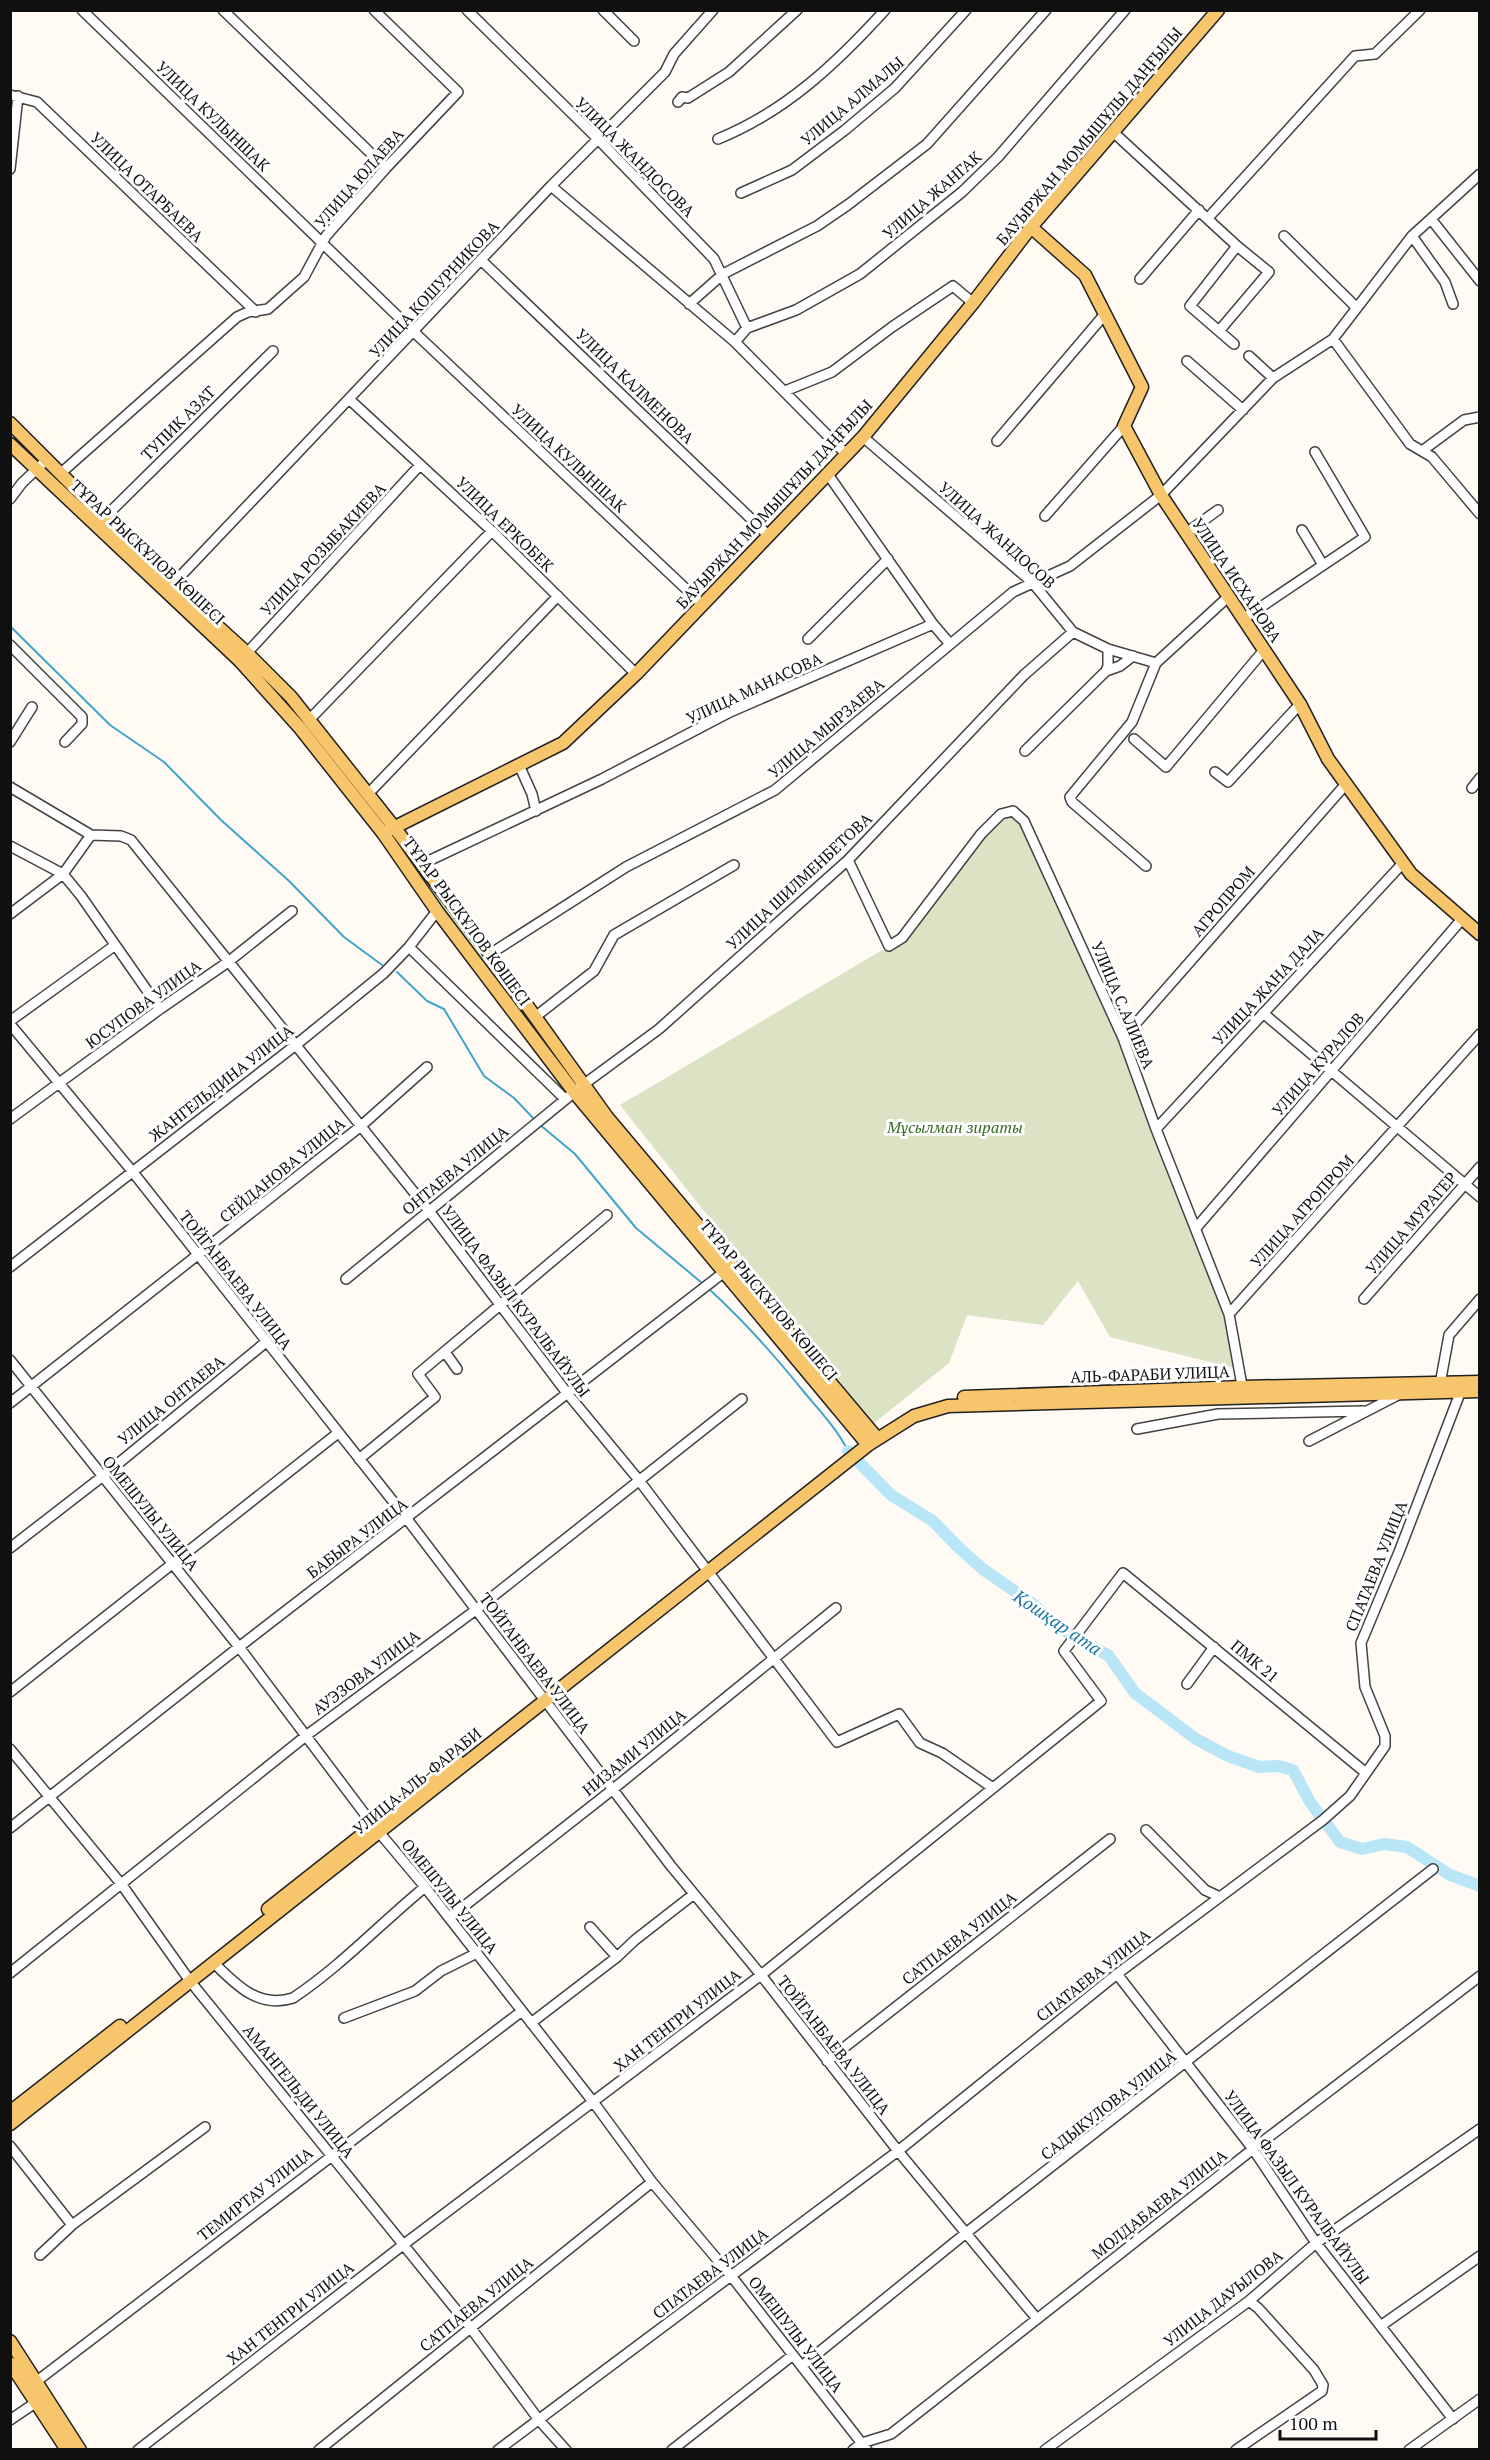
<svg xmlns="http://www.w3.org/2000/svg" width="1490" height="2460" font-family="'PT Serif',serif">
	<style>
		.green { fill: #daeabd }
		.cemetery { fill: #dce2c4 }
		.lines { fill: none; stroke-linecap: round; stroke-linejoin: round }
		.stream { stroke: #40a5cd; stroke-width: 2 }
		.river { stroke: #b9e6f6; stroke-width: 12 }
		.minor-casing { stroke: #434343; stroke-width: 12 }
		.major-casing { stroke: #212121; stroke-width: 15 }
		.minor { stroke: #fff; stroke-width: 9 }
		.major { stroke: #f7c56c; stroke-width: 12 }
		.labels { text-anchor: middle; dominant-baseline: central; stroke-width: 6; stroke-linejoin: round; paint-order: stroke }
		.street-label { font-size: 16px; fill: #101010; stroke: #fff }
		.park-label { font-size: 16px; font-style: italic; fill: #386920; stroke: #fff }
		.water-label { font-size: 18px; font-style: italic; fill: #1977a3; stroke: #fff }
	</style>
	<rect width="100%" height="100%" fill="#fffbf4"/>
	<path class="green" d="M 394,835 L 578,1082 L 574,1084 L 389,838 Z"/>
	<path class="cemetery" d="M 1001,814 L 1024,821 L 1123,1038 L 1229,1314 L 1242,1370 L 1110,1337 L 1078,1281 L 1043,1325 L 967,1315 L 949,1363 L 873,1424 L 620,1105 L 889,946 Z"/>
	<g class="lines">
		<path class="stream" d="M 10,626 L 110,725 L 164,762 L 221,820 L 288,880 L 344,937 L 382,965
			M 397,972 L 427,1001 L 444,1009 L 484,1076 L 514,1098 L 535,1120
			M 539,1124 L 575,1154 L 636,1228 L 702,1283
			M 710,1290 C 744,1321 775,1356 804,1392 C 820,1411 837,1429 848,1451"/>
		<path class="river" d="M 848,1451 L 891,1495 L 933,1521 L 957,1546 L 984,1570 L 1029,1601 L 1062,1629 L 1109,1656 L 1135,1693 L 1196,1739 L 1228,1756 L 1259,1767 L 1278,1766 L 1293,1770 L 1310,1802 L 1340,1842 L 1362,1849 L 1384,1844 L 1407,1847 L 1450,1875 L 1480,1886"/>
		<defs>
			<path id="minor" d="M 82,10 L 414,332 L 703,605
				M 223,10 L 386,168
				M 467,10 L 598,139 L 714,259 L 747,328 L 735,342
				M 603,10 L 634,41
				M 10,95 L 37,102 L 256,312
				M 678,102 L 682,97 L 688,98 L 729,72 L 797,10
				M 1112,131 L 1237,246 L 1190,306 L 1234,344
				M 718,139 C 785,112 837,63 885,10
				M 10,169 L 18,96
				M 551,186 L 735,342 L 846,454
				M 741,193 L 792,170 L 845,130 L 895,88 L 966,10
				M 1208,218 L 1355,56 L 1375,54 L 1420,10
				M 1431,219 L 1480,281
				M 1284,236 L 1357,308
				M 1412,236 L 1445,282 L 1453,304
				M 481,260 L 768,535
				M 1140,279 L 1199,210
				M 689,304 L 723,274 L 817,226 L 849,204 L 927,144 L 1046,10
				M 747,328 L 796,310 L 860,274 L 962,192 L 998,157 L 1125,10
				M 1219,331 L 1269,272 L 1237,246
				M 1333,339 L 1410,444 L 1432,457 L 1480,514
				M 1249,356 L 1273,378
				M 1187,361 L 1243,410
				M 785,391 L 832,372 L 892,327 L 953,286 L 973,303
				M 349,399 L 492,531 L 636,674
				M 863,437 L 1032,582 L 1073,632 L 1108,649 L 1156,663 L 1228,597
				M 997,441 L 1105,314
				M 1422,451 L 1464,420 L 1480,417
				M 61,473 L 237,317 L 248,312 L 268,309 L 304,277 L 326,236 L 386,168 L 458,92 L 374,10
				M 10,499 L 22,483 L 41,465
				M 1045,516 L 1124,426
				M 105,517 L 273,351
				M 1302,530 L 1323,565
				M 1186,533 L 1218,510
				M 172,585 L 551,186 L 665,72 L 674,54 L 713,10
				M 1243,619 L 1365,537 L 1315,452
				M 933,624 L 950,644
				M 808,639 L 888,559
				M 10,645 L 82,717 L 82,724 L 65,742
				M 247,653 L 420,465
				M 1106,671 L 1120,666 L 1133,656
				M 309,720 L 492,531
				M 1134,739 L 1166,767 L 1264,650
				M 10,742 L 32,707
				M 1025,751 L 1106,671 L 1108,666 L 1108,649
				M 519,765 L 532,794 L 536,811
				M 1215,772 L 1228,782 L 1300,704
				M 10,787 L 91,835 L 121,836 L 131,840 L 429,1211 L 567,1393 L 638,1479 L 837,1742 L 899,1714 L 920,1743 L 942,1753 L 993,1788
				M 1472,788 L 1480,778
				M 367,795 L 558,596
				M 10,846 L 63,874 L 81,896 L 160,1009
				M 848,860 L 889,946 L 902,938 L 981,834 L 1001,814 L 1013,811 L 1024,821 L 1123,1038 L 1156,1129 L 1229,1314 L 1243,1391
				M 422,864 L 602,779 L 730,712 L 933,624 L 827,473
				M 1146,866 L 1072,802 L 1070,797 L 1132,722 L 1156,663
				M 10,914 L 63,874 L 91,835
				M 409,947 L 565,1099
				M 490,954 L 626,867 L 775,790 L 1013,592 L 1070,566 L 1161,495 L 1273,378 L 1333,339 L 1412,236 L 1480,174
				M 1263,1013 L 1480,1197
				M 535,1017 L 594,971 L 614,935 L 734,865
				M 10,1021 L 114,946
				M 10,1024 L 132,1171 L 407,1519 L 671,1866 L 761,1975 L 898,2151 L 1037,2319
				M 1123,1038 L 1346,784
				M 10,1119 L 160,1009 L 228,962 L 292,911
				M 1156,1129 L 1403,863
				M 1196,1228 L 1462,919
				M 10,1267 L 297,1044 L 384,973 L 409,947 L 437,911
				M 346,1279 L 583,1085 L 659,1029 L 848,860 L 1024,675 L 1073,632
				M 1364,1299 L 1480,1167
				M 1229,1314 L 1480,1034
				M 445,1352 L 457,1369
				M 10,1360 L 239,1647 L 373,1825 L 425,1887 L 594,2103 L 652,2182 L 732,2277 L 867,2450
				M 1440,1384 L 1449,1335 L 1480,1299
				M 10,1403 L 361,1126 L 427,1067
				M 1137,1429 L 1218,1414 L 1363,1411
				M 1309,1441 L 1398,1395
				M 359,1459 L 435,1397 L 418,1374 L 607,1215
				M 10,1548 L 103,1476 L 266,1342
				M 1187,1684 L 1214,1647
				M 10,1692 L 338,1433
				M 10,1749 L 122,1885 L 190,1981 L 470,2327 L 539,2420 L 566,2450
				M 10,1828 L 239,1647 L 723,1273
				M 1146,1830 L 1205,1890 L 1220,1897
				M 449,1918 L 612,1790 L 836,1608
				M 590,1927 L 617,1957
				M 214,1963 C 236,1985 259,2009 293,1998 C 341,1966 380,1924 425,1887
				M 10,1973 L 307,1735 L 477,1609 L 742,1399
				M 1117,1974 L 1253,2149 L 1316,2243 L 1453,2419
				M 344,2018 L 415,1991 L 441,1971 L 477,1953
				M 531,2023 L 617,1957 L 635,1940 L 694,1894
				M 827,2061 L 1110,1839
				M 10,2146 L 72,2225 L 205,2127
				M 40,2255 L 72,2225
				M 1382,2325 L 1480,2256
				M 802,2366 L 966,2233 L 1433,1869
				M 37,2381 L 522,2011
				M 10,2420 L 35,2403
				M 138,2450 L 403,2245 L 761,1975 L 1101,1701 L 1064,1651 L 1123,1573 L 1366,1773
				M 319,2450 L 652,2182
				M 498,2450 L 898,2151 L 1117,1974 L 1323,1820 L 1350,1796 L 1385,1746 L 1385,1736 L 1365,1687 L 1361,1643 L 1399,1552 L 1462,1388
				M 672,2450 L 793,2355
				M 853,2450 L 862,2443 L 891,2434 L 1253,2149 L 1480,1976
				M 1045,2450 L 1249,2301 L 1316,2243 L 1480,2129
				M 1236,2450 L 1322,2391 L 1323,2385 L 1314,2370 L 1258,2308 L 1249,2301
				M 1409,2450 L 1480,2399"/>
			<path id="major" d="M 1031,227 L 1085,275 L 1142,387 L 1124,426 L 1161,495 L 1300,704 L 1328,759 L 1411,874 L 1480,934
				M 10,423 L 172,585 L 247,653 L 291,697 L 394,827 L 490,954 L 607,1117 L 877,1438
				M 10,444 L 240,661 L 300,728 L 383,833 L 437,911 L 574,1092 L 868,1445
				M 389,830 L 563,743 L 636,674 L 863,437 L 973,303 L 1031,227 L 1218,10
				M 964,1397 L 1242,1387 L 1480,1382
				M 268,1909 L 457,1760
				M 10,2112 L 120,2026
				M 10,2124 L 868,1445 L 914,1416 L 948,1406 L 1480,1391
				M 10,2341 L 80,2450
				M 10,2363 L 67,2450"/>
		</defs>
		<use href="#minor" class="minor-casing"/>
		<use href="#major" class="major-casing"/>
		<use href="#minor" class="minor"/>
		<use href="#major" class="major"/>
	</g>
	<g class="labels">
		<g class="street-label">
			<text transform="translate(852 101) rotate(-40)">УЛИЦА АЛМАЛЫ</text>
			<text transform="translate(213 116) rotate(44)">УЛИЦА КУЛЫНШАК</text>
			<text transform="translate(1089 136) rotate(-50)">БАУЫРЖАН МОМЫШҰЛЫ ДАҢҒЫЛЫ</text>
			<text transform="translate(635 157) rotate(45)">УЛИЦА ЖАНДОСОВА</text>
			<text transform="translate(359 178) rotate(-49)">УЛИЦА ЮЛАЕВА</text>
			<text transform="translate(147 187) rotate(44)">УЛИЦА ОТАРБАЕВА</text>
			<text transform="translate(932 195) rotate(-41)">УЛИЦА ЖАНГАК</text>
			<text transform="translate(434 289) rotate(-47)">УЛИЦА КОШУРНИКОВА</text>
			<text transform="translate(635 386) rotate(44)">УЛИЦА КАЛМЕНОВА</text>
			<text transform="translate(178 423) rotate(-45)">ТУПИК АЗАТ</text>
			<text transform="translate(569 458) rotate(43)">УЛИЦА КУЛЫНШАК</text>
			<text transform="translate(774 504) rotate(-47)">БАУЫРЖАН МОМЫШҰЛЫ ДАҢҒЫЛЫ</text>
			<text transform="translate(505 524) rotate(44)">УЛИЦА ЕРКОБЕК</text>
			<text transform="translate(997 535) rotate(42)">УЛИЦА ЖАНДОСОВ</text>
			<text transform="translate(323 549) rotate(-47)">УЛИЦА РОЗЫБАКИЕВА</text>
			<text transform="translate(148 552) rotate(43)">ТҰРАР РЫСКҰЛОВ КӨШЕСІ</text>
			<text transform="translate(1237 580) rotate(56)">УЛИЦА ИСХАНОВА</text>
			<text transform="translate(754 688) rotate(-25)">УЛИЦА МАНАСОВА</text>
			<text transform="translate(826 728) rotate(-40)">УЛИЦА МЫРЗАЕВА</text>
			<text transform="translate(799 881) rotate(-43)">УЛИЦА ШИЛМЕНБЕТОВА</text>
			<text transform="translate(1223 901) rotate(-49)">АГРОПРОМ</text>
			<text transform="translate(467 921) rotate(54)">ТҰРАР РЫСКҰЛОВ КӨШЕСІ</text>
			<text transform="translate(1268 986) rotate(-47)">УЛИЦА ЖАНА ДАЛА</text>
			<text transform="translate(143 1004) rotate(-36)">ЮСУПОВА УЛИЦА</text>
			<text transform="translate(1123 1005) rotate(67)">УЛИЦА С.АЛИЕВА</text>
			<text transform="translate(1318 1064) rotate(-49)">УЛИЦА КУРАЛОВ</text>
			<text transform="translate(221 1083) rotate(-38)">ЖАНГЕЛЬДИНА УЛИЦА</text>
			<text transform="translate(282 1170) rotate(-39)">СЕЙДАНОВА УЛИЦА</text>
			<text transform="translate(455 1170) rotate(-39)">ОНТАЕВА УЛИЦА</text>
			<text transform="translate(1302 1211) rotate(-48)">УЛИЦА АГРОПРОМ</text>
			<text transform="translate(1411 1223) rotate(-49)">УЛИЦА МУРАГЕР</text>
			<text transform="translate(236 1280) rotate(52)">ТОЙГАНБАЕВА УЛИЦА</text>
			<text transform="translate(769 1300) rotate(50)">ТҰРАР РЫСКҰЛОВ КӨШЕСІ</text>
			<text transform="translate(516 1301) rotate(53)">УЛИЦА ФАЗЫЛ КУРАЛБАЙУЛЫ</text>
			<text transform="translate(1150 1374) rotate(-2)">АЛЬ-ФАРАБИ УЛИЦА</text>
			<text transform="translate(171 1400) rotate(-39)">УЛИЦА ОНТАЕВА</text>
			<text transform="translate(151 1513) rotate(51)">ОМЕШУЛЫ УЛИЦА</text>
			<text transform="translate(357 1538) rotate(-37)">БАБЫРА УЛИЦА</text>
			<text transform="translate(1376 1566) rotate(-68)">СПАТАЕВА УЛИЦА</text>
			<text transform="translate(1255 1661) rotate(40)">ПМК 21</text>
			<text transform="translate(535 1663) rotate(53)">ТОЙГАНБАЕВА УЛИЦА</text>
			<text transform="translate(366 1672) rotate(-37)">АУЭЗОВА УЛИЦА</text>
			<text transform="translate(634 1752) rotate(-39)">НИЗАМИ УЛИЦА</text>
			<text transform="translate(417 1781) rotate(-39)">УЛИЦА АЛЬ-ФАРАБИ</text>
			<text transform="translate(450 1896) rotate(51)">ОМЕШУЛЫ УЛИЦА</text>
			<text transform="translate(959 1938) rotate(-38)">САТПАЕВА УЛИЦА</text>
			<text transform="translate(1093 1975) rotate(-38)">СПАТАЕВА УЛИЦА</text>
			<text transform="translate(677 2020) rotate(-38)">ХАН ТЕНГРИ УЛИЦА</text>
			<text transform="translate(834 2045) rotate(52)">ТОЙГАНБАЕВА УЛИЦА</text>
			<text transform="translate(299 2091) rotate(51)">АМАНГЕЛЬДИ УЛИЦА</text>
			<text transform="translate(1108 2105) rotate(-38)">САДЫКУЛОВА УЛИЦА</text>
			<text transform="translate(1297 2187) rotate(54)">УЛИЦА ФАЗЫЛ КУРАЛБАЙУЛЫ</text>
			<text transform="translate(255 2194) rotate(-38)">ТЕМИРТАУ УЛИЦА</text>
			<text transform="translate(1159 2204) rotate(-38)">МОЛДАБАЕВА УЛИЦА</text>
			<text transform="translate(710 2273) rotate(-37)">СПАТАЕВА УЛИЦА</text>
			<text transform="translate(1223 2298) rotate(-38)">УЛИЦА ДАУЫЛОВА</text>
			<text transform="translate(476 2304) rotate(-39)">САТПАЕВА УЛИЦА</text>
			<text transform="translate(290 2313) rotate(-38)">ХАН ТЕНГРИ УЛИЦА</text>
			<text transform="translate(796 2334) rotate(52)">ОМЕШУЛЫ УЛИЦА</text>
		</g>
		<g class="park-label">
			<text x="955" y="1127">Мұсылман зираты</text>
		</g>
		<g class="water-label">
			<text transform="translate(1058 1622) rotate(34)">Қошқар ата</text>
		</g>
	</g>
	<rect width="1490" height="2460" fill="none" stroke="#101010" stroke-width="24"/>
	<path d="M1280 2430v9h96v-9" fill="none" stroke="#101010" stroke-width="3"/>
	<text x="1289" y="2430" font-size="18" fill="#101010" stroke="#ffffff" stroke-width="4.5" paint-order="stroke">100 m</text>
</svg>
